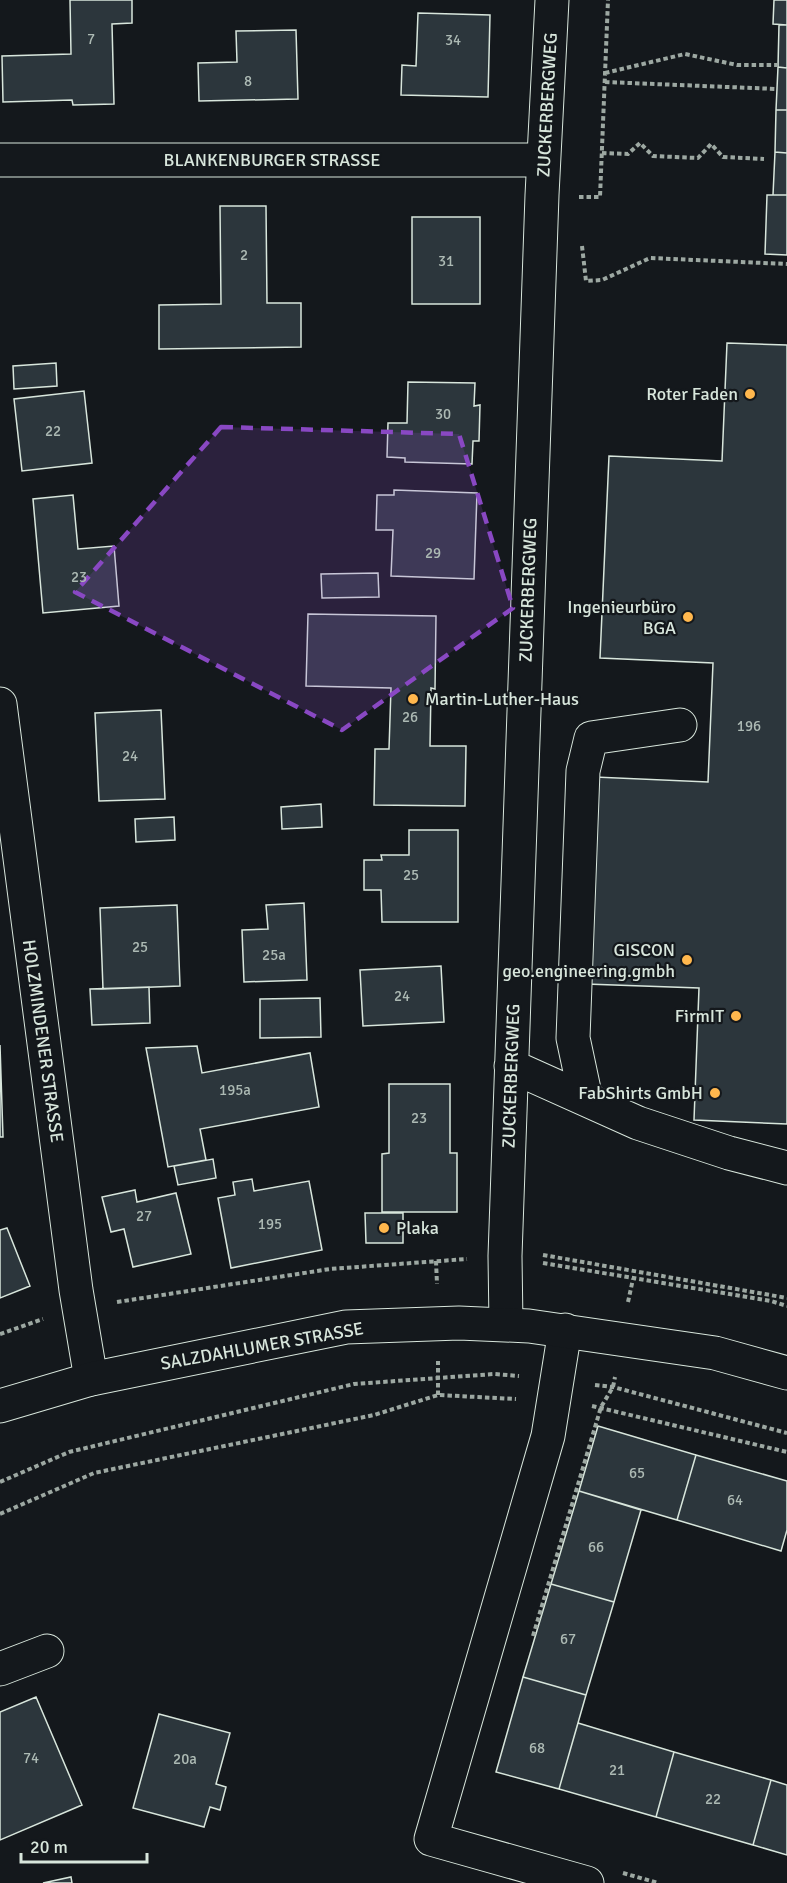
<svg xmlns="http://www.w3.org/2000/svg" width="787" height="1883" font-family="Signika,sans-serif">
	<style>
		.building { fill: #2c363c; stroke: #d8e6dc; stroke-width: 1.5 }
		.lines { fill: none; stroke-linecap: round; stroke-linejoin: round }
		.minor-casing { stroke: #d8e6dc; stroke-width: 35 }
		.major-casing { stroke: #d8e6dc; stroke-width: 35 }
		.path { stroke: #9da8a2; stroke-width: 4; stroke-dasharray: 4.5 3; stroke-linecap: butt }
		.minor { stroke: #14181c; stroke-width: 33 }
		.major { stroke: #14181c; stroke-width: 33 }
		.marked { fill: #8948c3; fill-opacity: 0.2; stroke: #8948c3; stroke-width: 4.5; stroke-dasharray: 12 8; stroke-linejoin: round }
		.poi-dot { fill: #ffb74d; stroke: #14181c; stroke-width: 2 }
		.labels { text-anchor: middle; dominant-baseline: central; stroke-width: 4.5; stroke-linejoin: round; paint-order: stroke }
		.number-label { font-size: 15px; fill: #adbab4 }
		.street-label { font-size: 18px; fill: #d8e6dc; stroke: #14181c }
		.poi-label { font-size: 18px; fill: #d8e6dc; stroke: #14181c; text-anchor: end }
	</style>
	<rect width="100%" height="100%" fill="#14181c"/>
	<path class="building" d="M 70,0 L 132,0 L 132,23 L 112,24 L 114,104 L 73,105 L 72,100 L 3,102 L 2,56 L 71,54 Z
		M 774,0 L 787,0 L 787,25 L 773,24 Z
		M 418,13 L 490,15 L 488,97 L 401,95 L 402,65 L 416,66 Z
		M 779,25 L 787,25 L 787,68 L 778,67 Z
		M 296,30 L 298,99 L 199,101 L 198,63 L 237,62 L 236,31 Z
		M 778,67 L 787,68 L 787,110 L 776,110 Z
		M 776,110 L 787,110 L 787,153 L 775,152 Z
		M 775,152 L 787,153 L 787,195 L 773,195 Z
		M 767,195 L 787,195 L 787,255 L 765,254 Z
		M 220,206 L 266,206 L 267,303 L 301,303 L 301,347 L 159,349 L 159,305 L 221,304 Z
		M 412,217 L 480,217 L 480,304 L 412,304 Z
		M 727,343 L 787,345 L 787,1124 L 694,1120 L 699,988 L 586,984 L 595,777 L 708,782 L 713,663 L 600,658 L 609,456 L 722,461 Z
		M 56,363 L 57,386 L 14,389 L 13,366 Z
		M 408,382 L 475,383 L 474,406 L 480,405 L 479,441 L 473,441 L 472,464 L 405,462 L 405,458 L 387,457 L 388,423 L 407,423 Z
		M 84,391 L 92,463 L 22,471 L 14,399 Z
		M 394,490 L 477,493 L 474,579 L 391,576 L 393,530 L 376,530 L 377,495 L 394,495 Z
		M 73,495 L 78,549 L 114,546 L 119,606 L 43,613 L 33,499 Z
		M 378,573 L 379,597 L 322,598 L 321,574 Z
		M 308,614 L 436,616 L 435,689 L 431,688 L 430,746 L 466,746 L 465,806 L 374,805 L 375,749 L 389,749 L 391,688 L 306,686 Z
		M 161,710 L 165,799 L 99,801 L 95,713 Z
		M 321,804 L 322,827 L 282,829 L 281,807 Z
		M 174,817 L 175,840 L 136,842 L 135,819 Z
		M 409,830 L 458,830 L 458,922 L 382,922 L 381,890 L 364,890 L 364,860 L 382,860 L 381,855 L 409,855 Z
		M 304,903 L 307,980 L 244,982 L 242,930 L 268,929 L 266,905 Z
		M 177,905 L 180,986 L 103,989 L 100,908 Z
		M 441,966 L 444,1022 L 363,1026 L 360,970 Z
		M 149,987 L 150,1023 L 92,1025 L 90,989 Z
		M 320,998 L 321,1037 L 260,1038 L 260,999 Z
		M 0,1045 L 3,1137 L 0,1137 Z
		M 197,1046 L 202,1073 L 310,1053 L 319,1107 L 200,1129 L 206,1160 L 168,1167 L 146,1048 Z
		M 389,1084 L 450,1084 L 450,1153 L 457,1153 L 457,1212 L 382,1212 L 382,1154 L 389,1153 Z
		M 213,1159 L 216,1178 L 178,1185 L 174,1166 Z
		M 252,1179 L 254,1191 L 309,1181 L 322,1250 L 231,1268 L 218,1198 L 235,1195 L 233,1182 Z
		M 135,1190 L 137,1202 L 176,1193 L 191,1254 L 133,1267 L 124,1229 L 111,1232 L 102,1197 Z
		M 365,1213 L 403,1213 L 403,1243 L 366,1243 Z
		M 7,1228 L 30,1286 L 0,1298 L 0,1230 Z
		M 598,1426 L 696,1455 L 677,1520 L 579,1491 Z
		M 696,1455 L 787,1481 L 787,1530 L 781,1551 L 677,1520 Z
		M 579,1491 L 641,1510 L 614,1602 L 551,1584 Z
		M 551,1584 L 614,1602 L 586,1695 L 523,1677 Z
		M 523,1677 L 586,1695 L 559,1789 L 496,1772 Z
		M 36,1697 L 82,1805 L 0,1840 L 0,1712 Z
		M 159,1714 L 230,1733 L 216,1784 L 226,1787 L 220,1810 L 210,1807 L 204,1827 L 133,1808 Z
		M 578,1723 L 674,1752 L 656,1817 L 559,1789 Z
		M 674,1752 L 771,1780 L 753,1845 L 656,1817 Z
		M 771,1780 L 787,1785 L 787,1855 L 753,1845 Z
		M 71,1877 L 72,1883 L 43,1883 Z"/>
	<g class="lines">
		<defs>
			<path id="minor" d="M 0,160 L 543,160
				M 0,704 L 76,1290 L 91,1379
				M 511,1066 L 638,1123 L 729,1153 L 787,1168
				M 586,1099 L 573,1038 L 583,771 L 591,738 L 680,725
				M 506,1324 L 505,1256 L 542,195 L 552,0
				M 565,1330 L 548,1436 L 431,1839 L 587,1883
				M 0,1669 L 47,1651"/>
			<path id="major" d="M 0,1406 L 91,1379 L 346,1327 L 459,1323 L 529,1326 L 715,1353 L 787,1373"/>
		</defs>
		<use href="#minor" class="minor-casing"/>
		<use href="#major" class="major-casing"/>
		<path class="path" d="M 605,73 L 685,54 L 737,65 L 778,65
			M 605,82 L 777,89
			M 602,153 L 628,154 L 640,143 L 653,156 L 698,158 L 711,144 L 723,157 L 764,159
			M 579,197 L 600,197 L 608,0
			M 582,246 L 586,281 L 602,280 L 650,258 L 787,264
			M 543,1255 L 787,1298
			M 436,1261 L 437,1284
			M 543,1263 L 771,1301 L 787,1306
			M 117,1302 L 330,1269 L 467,1259
			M 628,1302 L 633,1279
			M 0,1334 L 43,1319
			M 595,1385 L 613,1387 L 787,1433
			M 438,1395 L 438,1361
			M 592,1406 L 787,1452
			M 0,1482 L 69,1452 L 354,1384 L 494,1374 L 519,1376
			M 0,1514 L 94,1473 L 374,1415 L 438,1395 L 516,1399
			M 533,1636 L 601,1407 L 613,1387 L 615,1377
			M 623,1873 L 658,1883"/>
		<use href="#minor" class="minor"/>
		<use href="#major" class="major"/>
	</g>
	<path class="marked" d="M 221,427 L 459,434 L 513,608 L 342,730 L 75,592 Z"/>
	<g class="poi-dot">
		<circle cx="750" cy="394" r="6"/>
		<circle cx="688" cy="617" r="6"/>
		<circle cx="413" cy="699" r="6"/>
		<circle cx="687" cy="960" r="6"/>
		<circle cx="736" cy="1016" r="6"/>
		<circle cx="715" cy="1093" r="6"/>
		<circle cx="384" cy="1228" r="6"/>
	</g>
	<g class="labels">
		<g class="number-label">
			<text x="91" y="39">7</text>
			<text x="453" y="40">34</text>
			<text x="248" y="81">8</text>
			<text x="244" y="255">2</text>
			<text x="446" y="261">31</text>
			<text x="443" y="414">30</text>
			<text x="53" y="431">22</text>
			<text x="433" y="553">29</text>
			<text x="79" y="577">23</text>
			<text x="410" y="717">26</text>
			<text x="749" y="726">196</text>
			<text x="130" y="756">24</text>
			<text x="411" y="875">25</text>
			<text x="140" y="947">25</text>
			<text x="274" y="955">25a</text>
			<text x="402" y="996">24</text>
			<text x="235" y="1090">195a</text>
			<text x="419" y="1118">23</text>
			<text x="144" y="1216">27</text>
			<text x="270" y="1224">195</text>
			<text x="637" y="1473">65</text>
			<text x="735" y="1500">64</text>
			<text x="596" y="1547">66</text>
			<text x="568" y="1639">67</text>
			<text x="537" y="1748">68</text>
			<text x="31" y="1758">74</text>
			<text x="185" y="1759">20a</text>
			<text x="617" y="1770">21</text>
			<text x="713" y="1799">22</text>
		</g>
		<g class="street-label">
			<text transform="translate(547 105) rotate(-87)">ZUCKERBERGWEG</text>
			<text x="272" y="160">BLANKENBURGER STRASSE</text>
			<text transform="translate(528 590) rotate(-88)">ZUCKERBERGWEG</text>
			<text transform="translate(43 1041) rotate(82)">HOLZMINDENER STRASSE</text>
			<text transform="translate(511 1076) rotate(-88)">ZUCKERBERGWEG</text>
			<text transform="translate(262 1346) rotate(-10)">SALZDAHLUMER STRASSE</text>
		</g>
		<g class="poi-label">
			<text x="738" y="394">Roter Faden</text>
			<text x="676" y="607">Ingenieurbüro<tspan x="676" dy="21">BGA</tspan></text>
			<text x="425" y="699" text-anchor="start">Martin-Luther-Haus</text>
			<text x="675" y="950">GISCON<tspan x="675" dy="21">geo.engineering.gmbh</tspan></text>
			<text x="724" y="1016">FirmIT</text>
			<text x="703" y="1093">FabShirts GmbH</text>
			<text x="396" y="1228" text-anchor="start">Plaka</text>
		</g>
	</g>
	<path d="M21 1853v9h126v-9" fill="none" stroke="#d8e6dc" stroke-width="3"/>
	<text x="30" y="1853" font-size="18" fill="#d8e6dc" stroke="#14181c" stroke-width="4.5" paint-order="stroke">20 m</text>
</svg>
